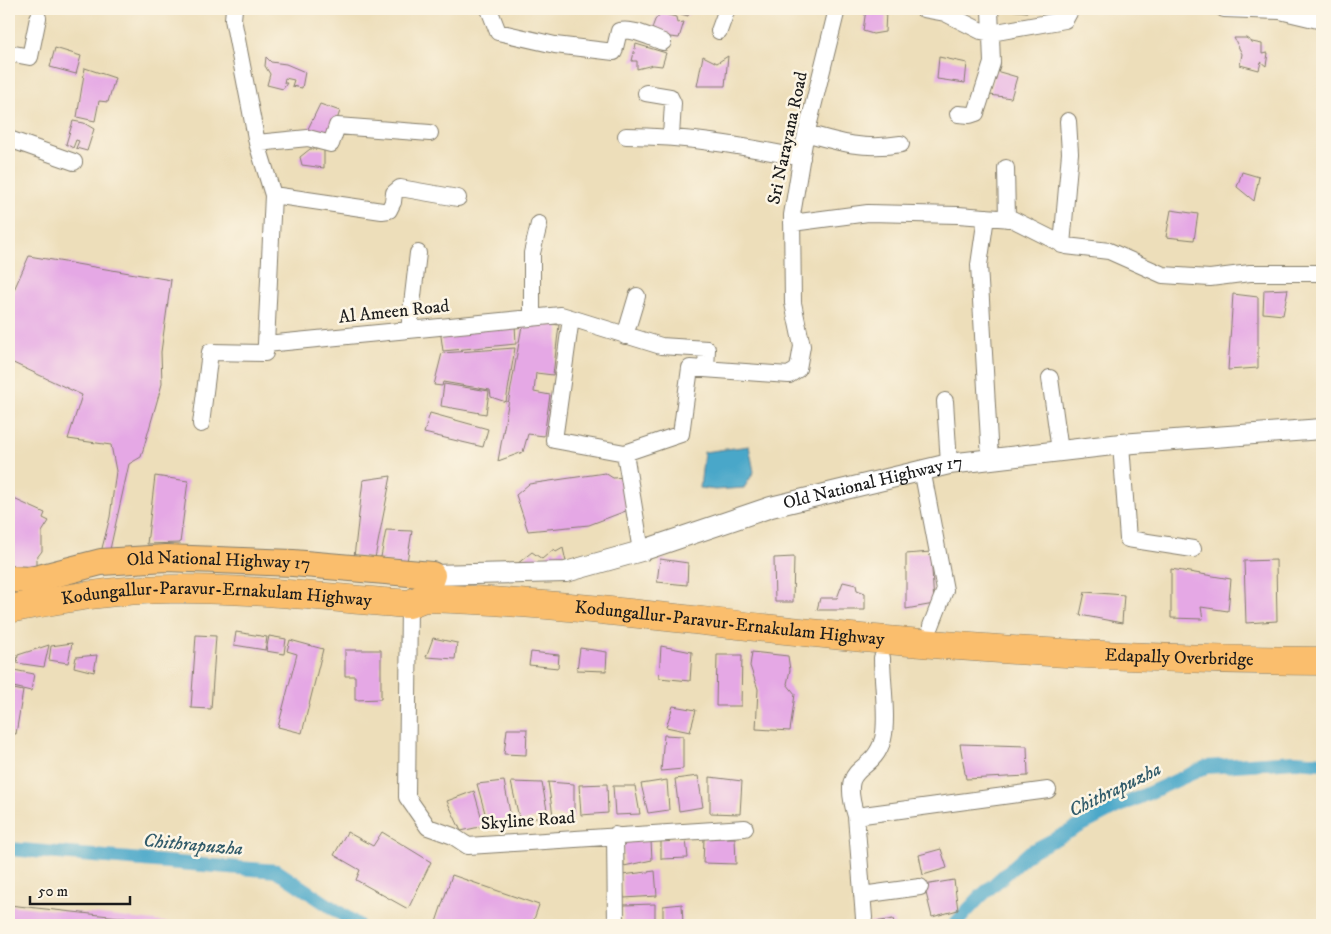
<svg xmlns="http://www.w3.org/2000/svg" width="1331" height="934" font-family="'IM FELL DW Pica',serif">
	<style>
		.water { fill: #4aa7c9; stroke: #336272 }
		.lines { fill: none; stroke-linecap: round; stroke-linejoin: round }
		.canal { stroke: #4aa7c9; stroke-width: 14 }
		.building { fill: #e5a8e5 }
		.minor-casing { stroke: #847d6b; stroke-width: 18 }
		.tertiary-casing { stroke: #847d6b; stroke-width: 22 }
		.primary-casing { stroke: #847d6b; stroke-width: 28 }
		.trunk-casing { stroke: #847d6b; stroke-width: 29 }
		.minor { stroke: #fff; stroke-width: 16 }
		.tertiary { stroke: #fff; stroke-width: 20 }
		.primary { stroke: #fabe6d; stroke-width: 26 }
		.trunk { stroke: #fabe6d; stroke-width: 28 }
		.labels { text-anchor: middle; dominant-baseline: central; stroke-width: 5; stroke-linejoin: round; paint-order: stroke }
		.street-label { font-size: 18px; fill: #1c1c1c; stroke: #fcf5e5 }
		.water-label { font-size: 19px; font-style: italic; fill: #315b6a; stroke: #fcf5e5 }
	</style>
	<rect width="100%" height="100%" fill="#fcf5e5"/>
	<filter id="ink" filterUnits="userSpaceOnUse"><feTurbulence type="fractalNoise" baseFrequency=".02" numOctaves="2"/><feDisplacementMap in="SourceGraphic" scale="10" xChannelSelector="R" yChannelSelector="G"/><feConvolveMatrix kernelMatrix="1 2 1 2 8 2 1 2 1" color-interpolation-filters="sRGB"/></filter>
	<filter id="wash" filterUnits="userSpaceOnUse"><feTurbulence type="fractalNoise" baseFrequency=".0096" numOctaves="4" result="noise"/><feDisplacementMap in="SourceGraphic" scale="20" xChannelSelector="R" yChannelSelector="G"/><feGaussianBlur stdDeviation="1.12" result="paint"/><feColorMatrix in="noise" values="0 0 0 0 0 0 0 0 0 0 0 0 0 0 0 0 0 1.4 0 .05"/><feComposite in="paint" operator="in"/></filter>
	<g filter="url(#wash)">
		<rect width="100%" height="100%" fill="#eddeba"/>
		<path class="water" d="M 749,446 L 754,472 L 744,488 L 715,490 L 700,488 L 704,452 Z"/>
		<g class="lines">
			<path class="canal" d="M 9,849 L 277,871 L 358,925
				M 954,925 L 980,897 L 1030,852 L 1109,811 L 1206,767 L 1295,761 L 1322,763"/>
		</g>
		<g id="blocks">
			<path class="building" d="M 663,9 L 690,9 L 688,16 Z
				M 866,9 L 886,11 L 885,32 L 873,34 L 863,31 Z
				M 998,9 L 1027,9 L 1027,12 Z
				M 661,13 L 676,17 L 677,23 L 684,22 L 679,38 L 652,35 L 655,31 L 652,28 L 655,20 Z
				M 1234,38 L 1246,38 L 1252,42 L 1262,44 L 1262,54 L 1268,53 L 1266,66 L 1261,62 L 1259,70 L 1240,65 L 1242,54 Z
				M 636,44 L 666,53 L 662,66 L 653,65 L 637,69 L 637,61 L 632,61 Z
				M 55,48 L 81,56 L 76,74 L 50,67 Z
				M 703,56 L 717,63 L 728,56 L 725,86 L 697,86 Z
				M 266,57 L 271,62 L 286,64 L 305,72 L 302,88 L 292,86 L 294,80 L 285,78 L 284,83 L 287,83 L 283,89 L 267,85 L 270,74 L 265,66 Z
				M 939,57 L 967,63 L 965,83 L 937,79 Z
				M 85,68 L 115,78 L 108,102 L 99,101 L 95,121 L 77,117 Z
				M 996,71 L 1017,77 L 1011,98 L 990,95 Z
				M 320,104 L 340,111 L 330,140 L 306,133 Z
				M 73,121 L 84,123 L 94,129 L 87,151 L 76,148 L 79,141 L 76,140 L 73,148 L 66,144 Z
				M 310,149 L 324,149 L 324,168 L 302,165 L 300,157 Z
				M 1242,172 L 1259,177 L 1254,201 L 1237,187 Z
				M 1171,210 L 1198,214 L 1194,240 L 1166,237 Z
				M 29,256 L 171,280 L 161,352 L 162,384 L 141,457 L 129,464 L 109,554 L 100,556 L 110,517 L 116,471 L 111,445 L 68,439 L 82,395 L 9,361 L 9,301 Z
				M 1288,289 L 1283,315 L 1263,313 L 1264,290 Z
				M 1233,294 L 1258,297 L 1258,368 L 1228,370 Z
				M 523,320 L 559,325 L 553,375 L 536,373 L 534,392 L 550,395 L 544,436 L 528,434 L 523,452 L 498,461 Z
				M 515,324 L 516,344 L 443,351 L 440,329 Z
				M 515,348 L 506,402 L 491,397 L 490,390 L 443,382 L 442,386 L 434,385 L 442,353 Z
				M 444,384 L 489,391 L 486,414 L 441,406 Z
				M 430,413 L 488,429 L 483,447 L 424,433 Z
				M 605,473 L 613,478 L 626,477 L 631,509 L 589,525 L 528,531 L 516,495 L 529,484 Z
				M 155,476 L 188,481 L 180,543 L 147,544 Z
				M 391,476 L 375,558 L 354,557 L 363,480 Z
				M 14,499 L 45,513 L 43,518 L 49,521 L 42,532 L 42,551 L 36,559 L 36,568 L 9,573 L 9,513 Z
				M 386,530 L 412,531 L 406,568 L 375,558 L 381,557 Z
				M 563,548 L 566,562 L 517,564 L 532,552 L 542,559 L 554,549 L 556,552 Z
				M 931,552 L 934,604 L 906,609 L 906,554 Z
				M 794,557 L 793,602 L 775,602 L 774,558 Z
				M 660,559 L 688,563 L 687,585 L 657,582 Z
				M 1276,560 L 1277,621 L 1246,623 L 1244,561 Z
				M 1171,569 L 1231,579 L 1228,611 L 1201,607 L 1203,619 L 1171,618 Z
				M 843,582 L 856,585 L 857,590 L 865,593 L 865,610 L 817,610 L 820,598 L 837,598 Z
				M 1085,592 L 1124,595 L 1122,623 L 1080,615 Z
				M 236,632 L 267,637 L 265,650 L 234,645 Z
				M 196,635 L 216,636 L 211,709 L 191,708 Z
				M 269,636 L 286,639 L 284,654 L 266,651 Z
				M 433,638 L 457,643 L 455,659 L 426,657 Z
				M 290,640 L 323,649 L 302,733 L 278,727 L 297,654 L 287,651 Z
				M 72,643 L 68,663 L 49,660 L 51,646 Z
				M 49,645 L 44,667 L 17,663 L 18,655 Z
				M 661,646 L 692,652 L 690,681 L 659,678 Z
				M 580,648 L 607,652 L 606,671 L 577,670 Z
				M 345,650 L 381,650 L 381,699 L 355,700 L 355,676 L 345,676 Z
				M 531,652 L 559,655 L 558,668 L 529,665 Z
				M 752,652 L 788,656 L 790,670 L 787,684 L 795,694 L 790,731 L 756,729 L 758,689 L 750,666 Z
				M 97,655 L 94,672 L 74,667 L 76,657 Z
				M 717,655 L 742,655 L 741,706 L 716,706 Z
				M 9,669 L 34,674 L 31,691 L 9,686 Z
				M 9,688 L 23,691 L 16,734 L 9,733 Z
				M 673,706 L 696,710 L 690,732 L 666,727 Z
				M 507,729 L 527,729 L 526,755 L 504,754 Z
				M 664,735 L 683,736 L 683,769 L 661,771 Z
				M 960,744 L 1027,746 L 1028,776 L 966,779 Z
				M 698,776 L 703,807 L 679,811 L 675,779 Z
				M 710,777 L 742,781 L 740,814 L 710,813 Z
				M 667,780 L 669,810 L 648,813 L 641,784 Z
				M 504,781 L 511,818 L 488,824 L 477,784 Z
				M 511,782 L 542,783 L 548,815 L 520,822 Z
				M 548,782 L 574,784 L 574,818 L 553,815 Z
				M 607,784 L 608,813 L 581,815 L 579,785 Z
				M 613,786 L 635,786 L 640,814 L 615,815 Z
				M 474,791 L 484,826 L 461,831 L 447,801 Z
				M 347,832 L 373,846 L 382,832 L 431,862 L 408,909 L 356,880 L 360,870 L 334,855 Z
				M 704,838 L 735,838 L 736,864 L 703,863 Z
				M 661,839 L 686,839 L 688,858 L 661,859 Z
				M 623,841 L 651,841 L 652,860 L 624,866 Z
				M 941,849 L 947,868 L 923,875 L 919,855 Z
				M 655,871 L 657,896 L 624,898 L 622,875 Z
				M 452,875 L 539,905 L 532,925 L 435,925 Z
				M 954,880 L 958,910 L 932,917 L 924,885 Z
				M 655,904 L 655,925 L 623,925 L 624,905 Z
				M 682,904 L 683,925 L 663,925 L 663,906 Z
				M 9,905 L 182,924 L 182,925 L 9,925 Z
				M 893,919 L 895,925 L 863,924 Z"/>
		</g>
	</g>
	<g filter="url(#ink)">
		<use href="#blocks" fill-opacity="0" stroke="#847d6b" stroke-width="1"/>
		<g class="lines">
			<defs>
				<path id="minor" d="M 234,9 L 233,19 L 257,143 L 273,195 L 266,344 L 561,315 L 571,318 L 554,440 L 625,453 L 641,551
					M 489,9 L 498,32 L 555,45 L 614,52 L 619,31 C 633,28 649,37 663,42
					M 923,9 L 945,13 L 981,31 L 991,33 L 1065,20 L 1071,9
					M 1224,9 L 1280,11 L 1322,21
					M 719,31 L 727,9
					M 9,53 L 30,57 L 38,18
					M 646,93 L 670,97 L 673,103 L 671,136
					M 958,114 L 970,115 L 976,113 L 992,63 L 990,9
					M 806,133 C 840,143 865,150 901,144
					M 626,136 C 686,136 743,146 802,158
					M 9,139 L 74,162
					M 257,143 L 308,138 L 331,144 L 337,126 L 430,133
					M 1006,168 L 1007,219
					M 273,195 L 382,211 L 389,210 L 393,202 L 394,193 L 400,188 L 458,198
					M 986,217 L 979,265 L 990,459
					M 792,223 L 868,213 L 958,215 L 1012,219 L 1066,246 L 1109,251 L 1163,275 L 1210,278 L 1250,273 L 1322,273
					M 1062,245 L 1070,153 L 1068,121
					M 532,318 L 532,253 L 539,224
					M 571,318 L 661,346 L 707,349 L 706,369
					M 409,330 L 418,253
					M 625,336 L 637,296
					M 1050,378 L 1060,451
					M 945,401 L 949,464
					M 201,424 L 210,352 L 265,353 L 266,344
					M 1121,444 L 1128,539 L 1193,549
					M 625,453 L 681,434 L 690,368 L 789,375 L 798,369 L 802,346 L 793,303 L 792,215 L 804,143 L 837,9
					M 922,469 L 945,590 L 931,626
					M 409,604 L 407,797 L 428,827 L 453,836 L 468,846 L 745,828
					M 882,658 C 882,680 888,719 883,739 C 872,778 838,759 856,816 L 1048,790
					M 856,816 L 864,918
					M 615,835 L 616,925
					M 862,895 L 920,887"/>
				<g id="tertiary">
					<path id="s1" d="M 432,575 L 566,572 L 641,551 L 771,507 L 949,464 L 1121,444 L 1322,429"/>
				</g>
				<g id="primary">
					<path id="s2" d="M 9,579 L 31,580 L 101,562 L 166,558 L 293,563 L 432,575 L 424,598"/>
				</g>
				<g id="trunk">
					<path d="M 31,580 L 35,588"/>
					<path id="s3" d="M 9,609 C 62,599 116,589 171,589 C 250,588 330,598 409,604 L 424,598 C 575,602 724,626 875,639 C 1023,653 1173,660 1322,661"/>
				</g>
			</defs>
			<use href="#minor" class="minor-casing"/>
			<use href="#tertiary" class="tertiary-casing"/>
			<use href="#primary" class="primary-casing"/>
			<use href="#trunk" class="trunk-casing"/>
			<use href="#minor" class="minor"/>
			<use href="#tertiary" class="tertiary"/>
			<use href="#primary" class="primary"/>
			<use href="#trunk" class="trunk"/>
		</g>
	</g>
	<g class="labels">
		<g class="street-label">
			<text transform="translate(788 138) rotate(-78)">Sri Narayana Road</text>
			<text transform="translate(394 312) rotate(-6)">Al Ameen Road</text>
			<text stroke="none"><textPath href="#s1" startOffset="454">Old National Highway 17</textPath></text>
			<text stroke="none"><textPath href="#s2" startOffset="212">Old National Highway 17</textPath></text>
			<text stroke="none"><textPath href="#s3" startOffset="209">Kodungallur-Paravur-Ernakulam Highway</textPath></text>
			<text stroke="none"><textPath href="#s3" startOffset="725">Kodungallur-Paravur-Ernakulam Highway</textPath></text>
			<text stroke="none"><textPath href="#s3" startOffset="1176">Edapally Overbridge</textPath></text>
			<text transform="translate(528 821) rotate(-4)">Skyline Road</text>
		</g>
		<g class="water-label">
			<text transform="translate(1115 790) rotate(-26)">Chithrapuzha</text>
			<text transform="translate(193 845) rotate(5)">Chithrapuzha</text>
		</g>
	</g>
	<rect width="1331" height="934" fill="none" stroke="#fcf5e5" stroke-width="30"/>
	<path d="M30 896v8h100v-8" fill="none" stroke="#1c1c1c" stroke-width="2.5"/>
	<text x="38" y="896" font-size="15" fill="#1c1c1c" stroke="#fcf5e5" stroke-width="4" paint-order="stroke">50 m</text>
</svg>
